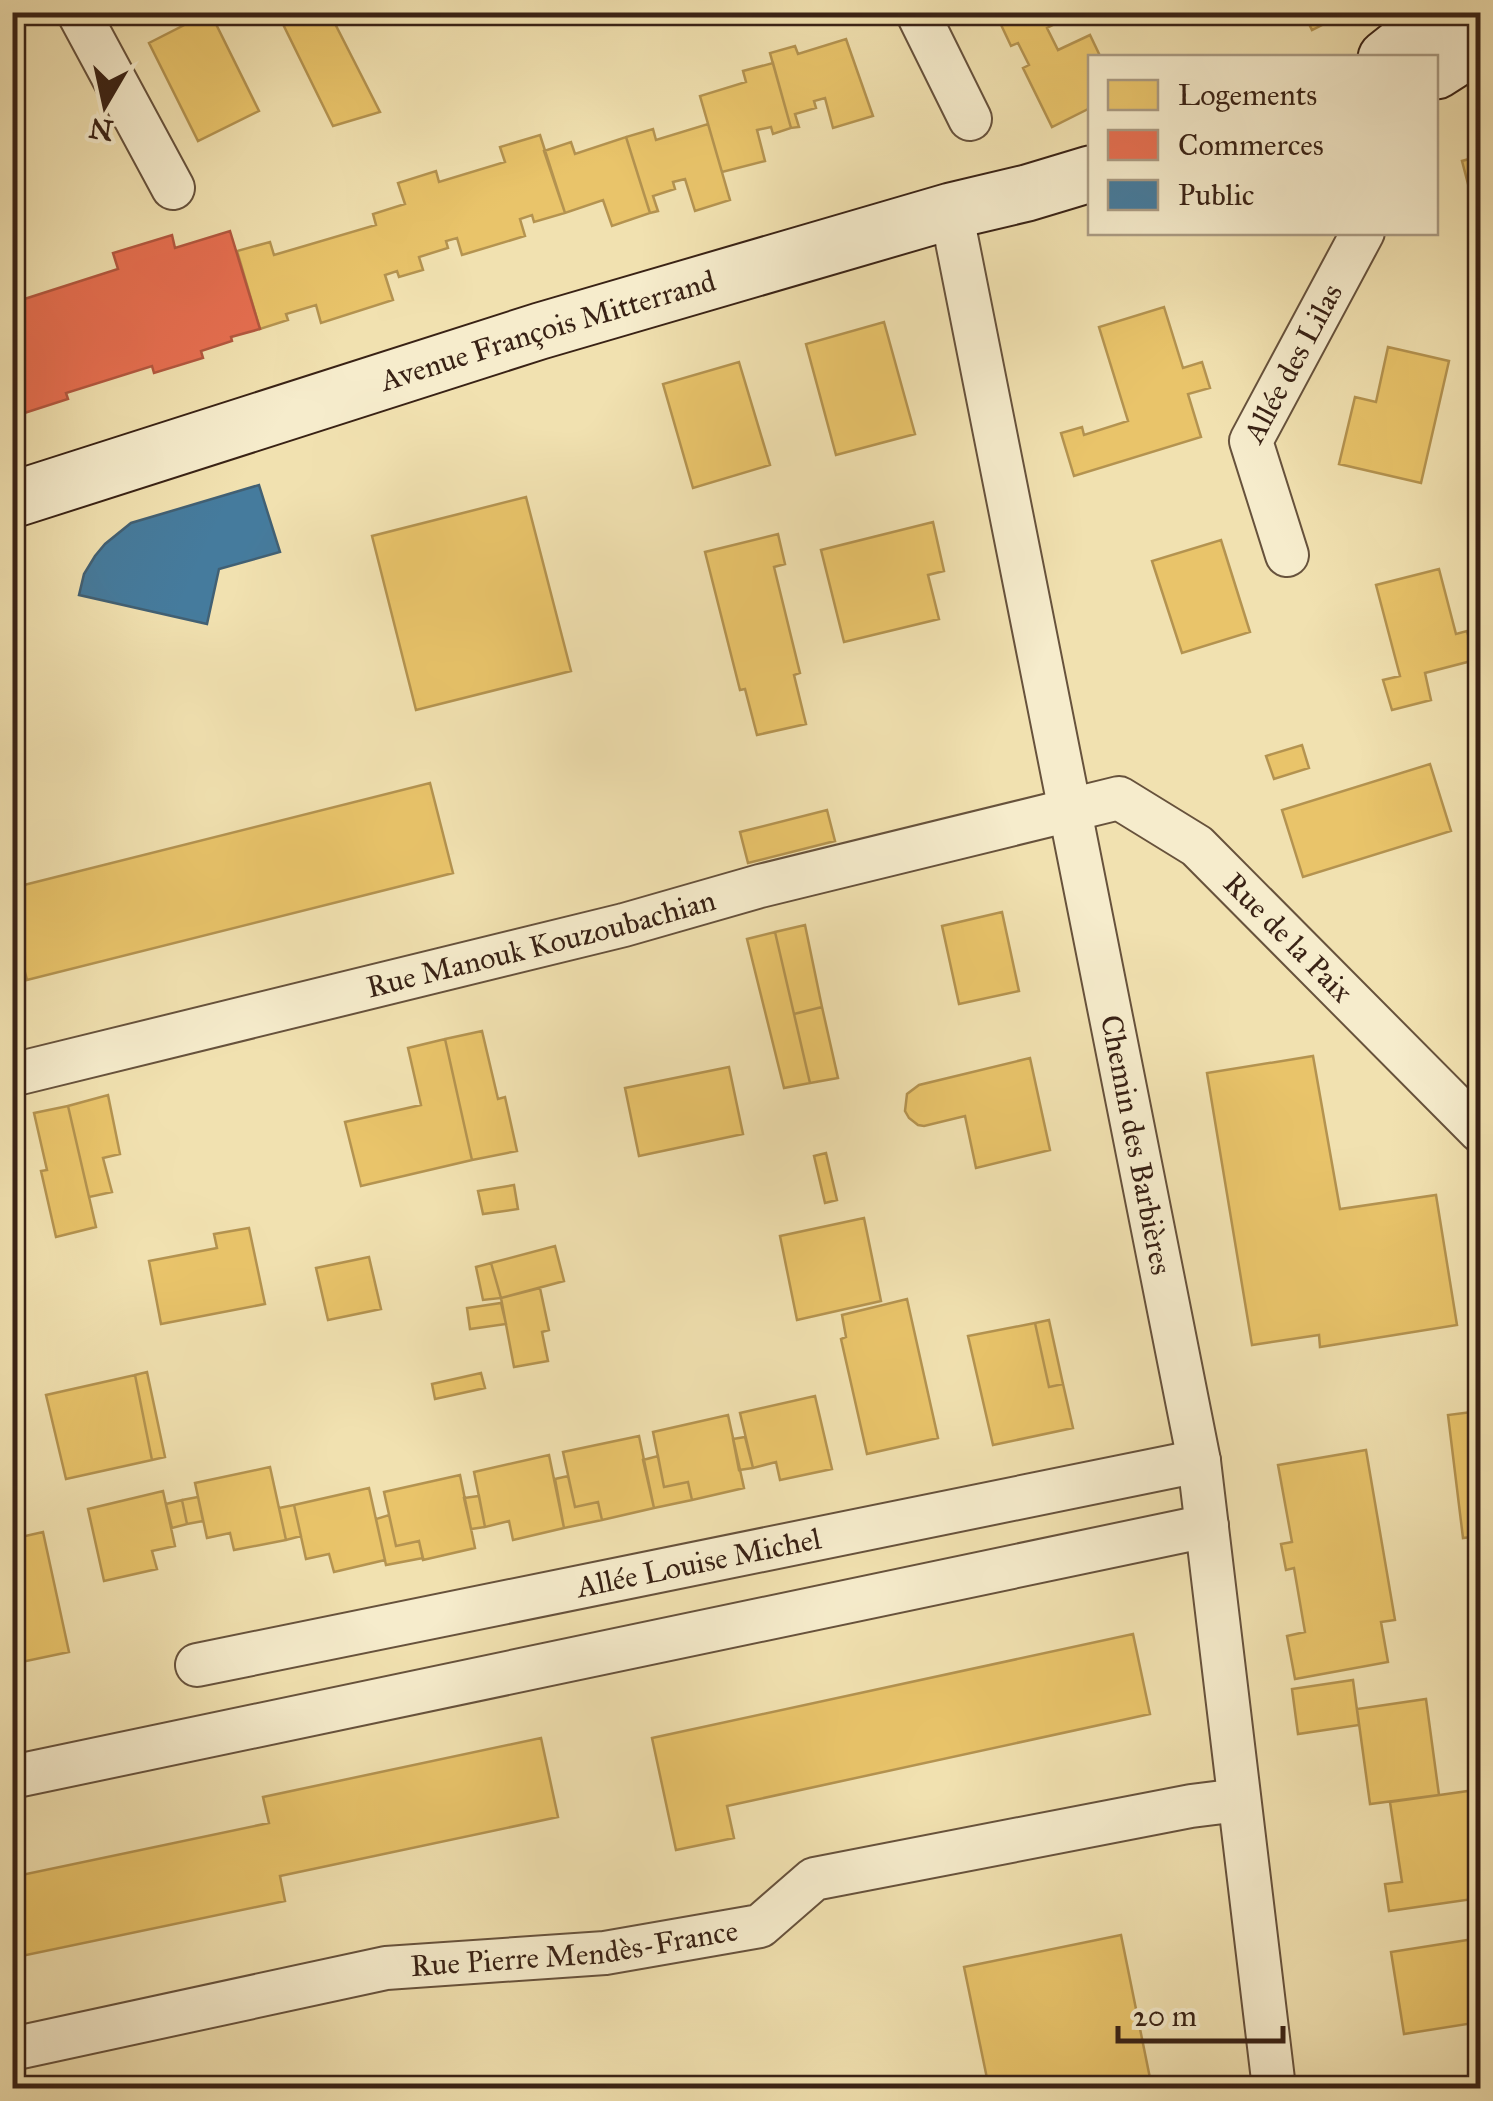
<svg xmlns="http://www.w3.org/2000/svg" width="1493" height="2101" font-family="'IM FELL Great Primer',serif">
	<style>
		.homes { fill: #e9c46a; stroke: #b49350; stroke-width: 2.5 }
		.shops { fill: #e76f51; stroke: #b3583f; stroke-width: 2.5 }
		.public { fill: #457b9d; stroke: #416074; stroke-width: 2.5 }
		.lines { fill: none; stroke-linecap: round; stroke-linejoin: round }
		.street-casing { stroke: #67523c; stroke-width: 46 }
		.secondary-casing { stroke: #392215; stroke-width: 59 }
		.street { stroke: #f6eccc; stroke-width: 42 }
		.secondary { stroke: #f6eccc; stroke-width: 55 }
		.labels { text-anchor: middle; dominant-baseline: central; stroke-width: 10; stroke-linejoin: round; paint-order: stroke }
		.street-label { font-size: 30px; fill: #392215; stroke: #f6eccc }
	</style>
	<rect width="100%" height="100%" fill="#f1e1b0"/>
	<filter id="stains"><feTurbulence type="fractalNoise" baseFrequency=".002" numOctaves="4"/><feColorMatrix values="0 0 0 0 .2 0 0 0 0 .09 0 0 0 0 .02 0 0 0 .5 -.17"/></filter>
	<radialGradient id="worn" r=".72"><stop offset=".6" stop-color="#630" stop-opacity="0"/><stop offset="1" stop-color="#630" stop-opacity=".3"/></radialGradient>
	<path class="homes" d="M 210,12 L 259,111 L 198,141 L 149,43 Z
		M 277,12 L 329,12 L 380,112 L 333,126 Z
		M 995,12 L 1079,12 L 1047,28 L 1058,50 L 1090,35 L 1101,58 L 1090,58 L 1090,108 L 1052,127 L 1023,68 L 1029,65 L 1018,43 L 1011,46 Z
		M 1303,12 L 1348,12 L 1312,30 Z
		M 846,39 L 873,116 L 833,128 L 825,98 L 814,101 L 816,108 L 795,114 L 799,127 L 791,128 L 770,53 L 795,46 L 798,54 Z
		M 773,63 L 791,128 L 773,134 L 771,127 L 757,130 L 765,161 L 722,172 L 700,96 L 746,82 L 743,71 Z
		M 708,124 L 730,200 L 695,211 L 685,179 L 673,182 L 675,189 L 653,196 L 658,211 L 650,213 L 626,137 L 653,129 L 656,140 Z
		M 540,135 L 565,213 L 534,222 L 532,215 L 520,219 L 525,236 L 462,255 L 457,238 L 446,241 L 448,248 L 419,257 L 423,270 L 399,277 L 397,271 L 385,275 L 393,300 L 321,323 L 316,305 L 286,314 L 288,320 L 260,329 L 237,251 L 270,242 L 274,255 L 376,225 L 373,214 L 405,204 L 398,183 L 436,171 L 439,182 L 505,162 L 500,147 Z
		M 626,137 L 650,213 L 612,226 L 603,200 L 565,213 L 544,151 L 571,142 L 575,154 Z
		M 1480,156 L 1480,230 L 1462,161 Z
		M 1164,307 L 1183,368 L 1202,362 L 1210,388 L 1188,394 L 1201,437 L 1074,476 L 1061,433 L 1082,427 L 1084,435 L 1128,421 L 1099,327 Z
		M 884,322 L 915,434 L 836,455 L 806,344 Z
		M 1388,347 L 1449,361 L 1421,483 L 1339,464 L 1355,397 L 1376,402 Z
		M 739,362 L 770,465 L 693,488 L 663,384 Z
		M 526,497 L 571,671 L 416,710 L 372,536 Z
		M 933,522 L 944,571 L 928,575 L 939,619 L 844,642 L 821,550 Z
		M 778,534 L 785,564 L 774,567 L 800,673 L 794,675 L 806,724 L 757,735 L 745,689 L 740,690 L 705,552 Z
		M 1221,540 L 1250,632 L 1182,653 L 1152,561 Z
		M 1439,569 L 1456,634 L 1467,631 L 1475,660 L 1425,673 L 1431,700 L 1392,710 L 1383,680 L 1400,676 L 1376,585 Z
		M 1302,745 L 1309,768 L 1274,779 L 1266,756 Z
		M 1430,764 L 1451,831 L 1303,877 L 1282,810 Z
		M 430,783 L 453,873 L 27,980 L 12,923 L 12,888 Z
		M 827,810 L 835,841 L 748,863 L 740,832 Z
		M 1002,912 L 1019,991 L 959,1004 L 942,926 Z
		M 805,925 L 822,1007 L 794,1014 L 775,932 Z
		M 775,932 L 810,1083 L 784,1088 L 747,939 Z
		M 822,1007 L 838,1078 L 810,1083 L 794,1014 Z
		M 482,1031 L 498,1099 L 505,1097 L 517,1151 L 472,1160 L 445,1039 Z
		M 445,1039 L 472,1160 L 361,1186 L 345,1122 L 421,1105 L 408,1048 Z
		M 1313,1056 L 1340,1209 L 1436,1195 L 1457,1325 L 1320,1347 L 1319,1335 L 1252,1345 L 1207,1073 Z
		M 1030,1058 L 1050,1150 L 976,1168 L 965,1116 L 924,1126 L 918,1125 L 909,1118 L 905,1111 L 907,1094 L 919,1085 Z
		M 729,1067 L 743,1134 L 639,1156 L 625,1088 Z
		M 108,1095 L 120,1154 L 103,1158 L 112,1192 L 89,1197 L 68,1106 Z
		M 68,1106 L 96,1227 L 56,1237 L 41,1171 L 47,1170 L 34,1113 Z
		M 826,1153 L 837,1200 L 825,1203 L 814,1156 Z
		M 514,1185 L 518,1209 L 483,1214 L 478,1191 Z
		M 864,1218 L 881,1301 L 797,1320 L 780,1236 Z
		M 249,1228 L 265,1304 L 161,1324 L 149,1261 L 217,1248 L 214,1234 Z
		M 555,1246 L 564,1281 L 501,1298 L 491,1263 Z
		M 369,1257 L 381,1309 L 328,1320 L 316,1268 Z
		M 491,1263 L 501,1298 L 483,1300 L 476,1267 Z
		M 540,1288 L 549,1330 L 542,1332 L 548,1361 L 514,1367 L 501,1298 Z
		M 907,1299 L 938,1438 L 867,1454 L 841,1339 L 846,1337 L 842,1315 Z
		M 501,1303 L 506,1324 L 470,1329 L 467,1308 Z
		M 1049,1320 L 1063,1384 L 1049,1387 L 1035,1323 Z
		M 1035,1323 L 1049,1387 L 1063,1384 L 1073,1428 L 993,1445 L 968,1336 Z
		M 147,1372 L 165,1457 L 152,1460 L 135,1375 Z
		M 481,1373 L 485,1388 L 435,1399 L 432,1384 Z
		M 135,1375 L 152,1460 L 66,1479 L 46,1395 Z
		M 815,1396 L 832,1469 L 780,1480 L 776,1462 L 753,1468 L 740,1413 Z
		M 1480,1411 L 1480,1536 L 1463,1538 L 1448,1415 Z
		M 728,1415 L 744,1488 L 692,1500 L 688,1482 L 664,1487 L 653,1432 Z
		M 639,1436 L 654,1508 L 602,1520 L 598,1502 L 575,1507 L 563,1452 Z
		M 745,1437 L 753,1468 L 739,1470 L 733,1439 Z
		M 1366,1450 L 1395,1620 L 1381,1622 L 1388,1662 L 1295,1679 L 1287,1636 L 1305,1632 L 1294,1568 L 1286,1570 L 1281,1544 L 1292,1542 L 1278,1465 Z
		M 549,1455 L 564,1528 L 513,1540 L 509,1521 L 485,1527 L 474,1472 Z
		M 658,1456 L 664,1487 L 688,1482 L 692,1500 L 654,1508 L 643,1460 Z
		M 270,1467 L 286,1540 L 234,1550 L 230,1533 L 207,1538 L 195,1483 Z
		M 460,1475 L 475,1548 L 423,1560 L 419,1541 L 396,1546 L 384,1492 Z
		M 568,1476 L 575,1507 L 598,1502 L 602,1520 L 564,1528 L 555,1479 Z
		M 369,1488 L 385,1560 L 334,1572 L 329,1554 L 306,1559 L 294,1505 Z
		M 163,1491 L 175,1546 L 152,1551 L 157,1569 L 104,1581 L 88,1509 Z
		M 479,1496 L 485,1527 L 471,1529 L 464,1498 Z
		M 198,1497 L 203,1521 L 187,1524 L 182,1500 Z
		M 182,1500 L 187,1524 L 172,1528 L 166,1504 Z
		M 294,1505 L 301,1536 L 286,1540 L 279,1508 Z
		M 389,1515 L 396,1546 L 419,1541 L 423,1558 L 386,1565 L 376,1519 Z
		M 43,1532 L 69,1652 L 12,1664 L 12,1539 Z
		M 1133,1634 L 1150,1714 L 727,1806 L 734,1838 L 676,1850 L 652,1738 Z
		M 1353,1680 L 1359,1725 L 1298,1734 L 1292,1689 Z
		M 1426,1699 L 1439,1795 L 1370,1804 L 1357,1709 Z
		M 541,1738 L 558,1817 L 280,1876 L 285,1901 L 12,1958 L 12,1877 L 269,1823 L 263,1797 Z
		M 1475,1790 L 1480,1829 L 1480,1898 L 1389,1911 L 1385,1884 L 1402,1882 L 1390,1802 Z
		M 1121,1935 L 1152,2088 L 989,2088 L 964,1967 Z
		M 1480,1938 L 1480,2022 L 1404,2034 L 1391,1952 Z"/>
	<path class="shops" d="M 230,231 L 260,329 L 231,337 L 232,341 L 201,351 L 203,358 L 154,373 L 152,366 L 66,393 L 68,399 L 12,417 L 12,303 L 118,269 L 113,253 L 172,235 L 175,248 Z"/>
	<path class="public" d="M 259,485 L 280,552 L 219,569 L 207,624 L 79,595 L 84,574 L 95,556 L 105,544 L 131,523 Z"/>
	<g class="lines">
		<defs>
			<g id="street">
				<path d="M 78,12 L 173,188"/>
				<path d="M 917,12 L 970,119"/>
				<path id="s1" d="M 951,211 L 1199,1461 L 1274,2088"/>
				<path id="s2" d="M 1287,555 L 1251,441 L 1363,232"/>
				<path id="s3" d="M 12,1075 L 624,925 L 760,886 L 1119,798 L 1197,846 L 1480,1131"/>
				<path id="s4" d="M 197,1665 L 1199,1461"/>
				<path d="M 12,1777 L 1207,1526"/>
				<path id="s5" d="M 12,2049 L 386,1968 L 605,1953 L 760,1926 L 814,1879 L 1191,1806 L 1239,1800"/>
			</g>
			<g id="secondary">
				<path d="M 1386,58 L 1444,12"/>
				<path d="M 1436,71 L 1480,43"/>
				<path id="s6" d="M 12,500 L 540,331 L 951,211 L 1027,193 L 1090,174"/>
			</g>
		</defs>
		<use href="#street" class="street-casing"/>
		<use href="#secondary" class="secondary-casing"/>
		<use href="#street" class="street"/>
		<use href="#secondary" class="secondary"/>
	</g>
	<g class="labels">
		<g class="street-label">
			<text stroke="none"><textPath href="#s6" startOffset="562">Avenue François Mitterrand</textPath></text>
			<text stroke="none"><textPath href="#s2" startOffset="208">Allée des Lilas</textPath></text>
			<text stroke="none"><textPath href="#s3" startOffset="1362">Rue de la Paix</textPath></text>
			<text stroke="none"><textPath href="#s3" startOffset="545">Rue Manouk Kouzoubachian</textPath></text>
			<text stroke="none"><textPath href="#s1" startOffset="952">Chemin des Barbières</textPath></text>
			<text stroke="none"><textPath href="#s4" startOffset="512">Allée Louise Michel</textPath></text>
			<text stroke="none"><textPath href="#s5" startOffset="572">Rue Pierre Mendès-France</textPath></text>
		</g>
	</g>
	<rect width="1493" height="2101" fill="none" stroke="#f1e1b0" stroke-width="50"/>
	<rect x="15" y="15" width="1463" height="2071" fill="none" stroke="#392215" stroke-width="5"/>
	<rect x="25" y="25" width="1443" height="2051" fill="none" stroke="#392215" stroke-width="2.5"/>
	<rect x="1088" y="55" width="350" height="180" fill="#f6eccc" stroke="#aa9b83" stroke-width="2.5"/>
	<rect x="1108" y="80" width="50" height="30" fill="#e9c46a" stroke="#aa9b83" stroke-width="2.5"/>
	<text x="1178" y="105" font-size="30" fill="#392215">Logements</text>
	<rect x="1108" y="130" width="50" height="30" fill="#e76f51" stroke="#aa9b83" stroke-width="2.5"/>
	<text x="1178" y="155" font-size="30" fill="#392215">Commerces</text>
	<rect x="1108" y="180" width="50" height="30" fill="#457b9d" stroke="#aa9b83" stroke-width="2.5"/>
	<text x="1178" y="205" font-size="30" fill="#392215">Public</text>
	<g transform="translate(105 105) rotate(189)" stroke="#f6eccc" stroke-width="8" paint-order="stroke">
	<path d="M0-8L18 38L0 25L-18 38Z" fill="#392215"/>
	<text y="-15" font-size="28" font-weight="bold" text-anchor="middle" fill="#392215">N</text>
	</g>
	<path d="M1118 2026v15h165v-15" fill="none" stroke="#392215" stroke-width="5"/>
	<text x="1133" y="2026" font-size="30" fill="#392215" stroke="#f6eccc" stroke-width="8" paint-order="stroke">20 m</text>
	<rect width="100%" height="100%" filter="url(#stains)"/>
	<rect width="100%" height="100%" fill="url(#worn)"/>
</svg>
